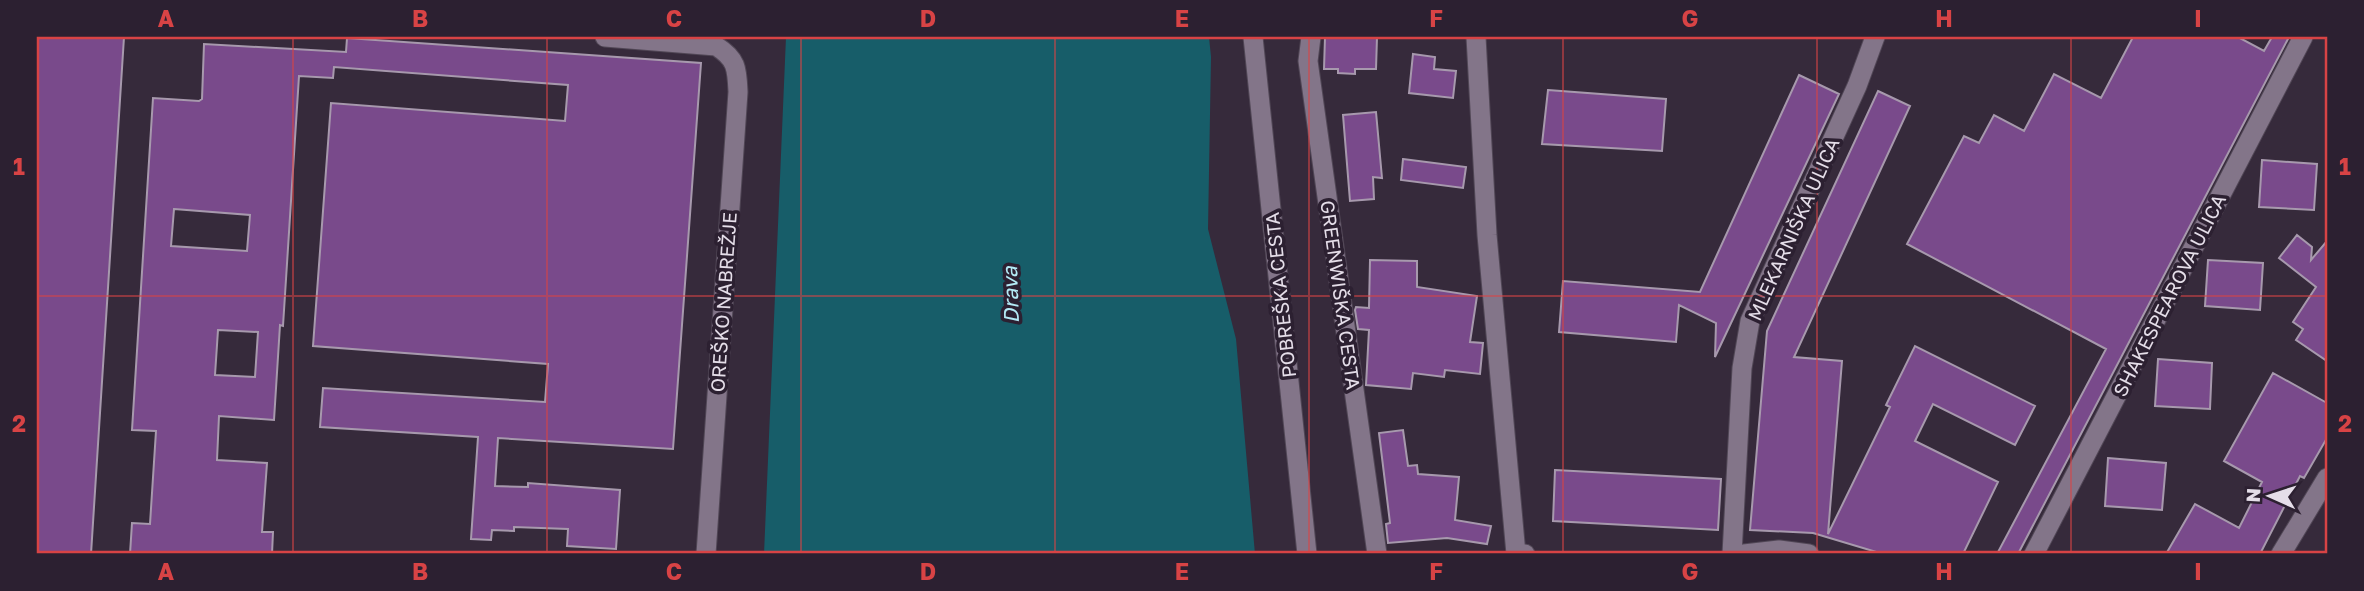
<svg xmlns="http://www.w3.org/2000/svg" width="2364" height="591" font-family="'Golos Text',sans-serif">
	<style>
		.water { fill: #175d69 }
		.building { fill: #794a8b; stroke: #a799ad; stroke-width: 2; fill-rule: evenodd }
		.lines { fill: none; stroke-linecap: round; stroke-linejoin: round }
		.minor-casing { stroke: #514756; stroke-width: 21 }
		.tertiary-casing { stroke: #514756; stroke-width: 21 }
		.minor { stroke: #837589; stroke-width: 19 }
		.tertiary { stroke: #837589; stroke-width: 19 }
		.grid { fill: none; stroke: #d84345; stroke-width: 2; stroke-opacity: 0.55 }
		.labels { text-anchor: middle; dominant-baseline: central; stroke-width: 7; stroke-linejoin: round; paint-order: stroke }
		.street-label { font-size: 19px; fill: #e5dee9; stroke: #2c2031 }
		.water-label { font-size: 21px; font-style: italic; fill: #b3eaf5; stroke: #2c2031 }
		.neatline { fill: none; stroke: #d84345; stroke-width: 2.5 }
		.grid-label { font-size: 23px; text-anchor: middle; font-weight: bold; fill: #d84345 }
	</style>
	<rect width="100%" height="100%" fill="#362a3b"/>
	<path class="water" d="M 786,37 L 1209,37 L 1211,57 L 1208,229 L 1236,339 L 1255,554 L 764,554 Z"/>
	<path class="building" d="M 37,37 L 124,37 L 91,554 L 37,554 Z
		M 1325,37 L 1377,37 L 1376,69 L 1355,69 L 1355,74 L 1338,73 L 1338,69 L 1324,69 Z
		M 2133,37 L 2238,37 L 2264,51 L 2272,37 L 2289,37 L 2018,554 L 1997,554 L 2106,349 L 1907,244 L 1964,136 L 1979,143 L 1994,115 L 2024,131 L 2054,74 L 2101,98 Z
		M 347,38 L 701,63 L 673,449 L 498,438 L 495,486 L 528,487 L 528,483 L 620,490 L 616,549 L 567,546 L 568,529 L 514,527 L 514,531 L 492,530 L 491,540 L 471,539 L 478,437 L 320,427 L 323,388 L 545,402 L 548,364 L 313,346 L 331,103 L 565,121 L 568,85 L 334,67 L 333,78 L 299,76 L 283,326 L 280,325 L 274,420 L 219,416 L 217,460 L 267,463 L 262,532 L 273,532 L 272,554 L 130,554 L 132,523 L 150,524 L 156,431 L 132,430 L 153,98 L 199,101 L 202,99 L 204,44 L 346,52 ZM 174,209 L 250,215 L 247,251 L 171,246 ZM 218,330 L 258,332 L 255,377 L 215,375 Z
		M 1413,54 L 1435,57 L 1434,69 L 1456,71 L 1453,98 L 1409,93 Z
		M 1799,75 L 1839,94 L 1715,357 L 1716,323 L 1679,305 L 1676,342 L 1559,332 L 1563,281 L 1700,292 Z
		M 1548,90 L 1666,99 L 1662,151 L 1542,144 Z
		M 1878,91 L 1910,106 L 1794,357 L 1842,361 L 1828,534 L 1890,407 L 1886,405 L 1915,346 L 2035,406 L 2015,445 L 1933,404 L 1915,441 L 1998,482 L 1963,554 L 1883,554 L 1813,533 L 1750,530 L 1767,331 Z
		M 1376,112 L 1382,178 L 1373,177 L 1374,199 L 1350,201 L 1343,115 Z
		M 1403,159 L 1466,167 L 1463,188 L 1401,180 Z
		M 2262,160 L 2317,164 L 2314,210 L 2259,207 Z
		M 2297,235 L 2312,247 L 2311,260 L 2327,241 L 2327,361 L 2296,340 L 2303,329 L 2293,322 L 2316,287 L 2279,258 Z
		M 1370,260 L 1417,261 L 1417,287 L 1477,296 L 1470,342 L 1483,343 L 1480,374 L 1445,370 L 1444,377 L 1413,373 L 1411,389 L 1366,385 L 1369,330 L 1358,329 L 1355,310 L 1356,307 L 1369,308 Z
		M 2208,260 L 2263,263 L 2260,310 L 2205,306 Z
		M 2158,359 L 2212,363 L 2210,409 L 2155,406 Z
		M 2273,373 L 2327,403 L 2327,438 L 2304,478 L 2300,476 L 2260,554 L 2166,554 L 2195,504 L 2239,528 L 2262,482 L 2224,461 Z
		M 1403,430 L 1408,466 L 1417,465 L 1418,474 L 1459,477 L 1455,520 L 1491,526 L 1487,544 L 1447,538 L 1388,543 L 1386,524 L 1390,523 L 1379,433 Z
		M 2108,458 L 2166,463 L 2162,510 L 2105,506 Z
		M 1555,470 L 1721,479 L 1718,530 L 1553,521 Z"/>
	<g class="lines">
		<defs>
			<path id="minor" d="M 1311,37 L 1308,61 L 1377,554
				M 1476,37 L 1487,235 L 1516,554 L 1525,554
				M 1732,554 L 1742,368 L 1750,321 L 1857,86 L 1875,37
				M 1744,554 L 1779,550 L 1809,554
				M 2034,554 L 2303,37
				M 2281,554 L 2327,478"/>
			<path id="tertiary" d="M 605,37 L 716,46 C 737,59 737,69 738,92 L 706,554
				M 1253,37 L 1307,554"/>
		</defs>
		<use href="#minor" class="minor-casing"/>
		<use href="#tertiary" class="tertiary-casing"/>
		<use href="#minor" class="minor"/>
		<use href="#tertiary" class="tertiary"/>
	</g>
	<path class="grid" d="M 293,37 L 293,554M 547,37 L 547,554M 801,37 L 801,554M 1055,37 L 1055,554M 1309,37 L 1309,554M 1563,37 L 1563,554M 1817,37 L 1817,554M 2071,37 L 2071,554M 37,296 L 2327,296"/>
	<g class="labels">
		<g class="street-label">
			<text transform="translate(1793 229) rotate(-66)">MLEKARNIŠKA ULICA</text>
			<text transform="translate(1280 295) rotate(-96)">POBREŠKA CESTA</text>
			<text transform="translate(1341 295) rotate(82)">GREENWIŠKA CESTA</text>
			<text transform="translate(2169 295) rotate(-63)">SHAKESPEAROVA ULICA</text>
			<text transform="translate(723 302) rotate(-86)">OREŠKO NABREŽJE</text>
		</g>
		<g class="water-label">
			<text transform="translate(1010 295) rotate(-92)">Drava</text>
		</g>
	</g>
	<rect width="2364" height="591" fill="none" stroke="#2c2031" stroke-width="77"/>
	<g transform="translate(2270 496) rotate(273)" stroke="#2c2031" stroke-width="5" paint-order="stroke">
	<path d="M0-5L12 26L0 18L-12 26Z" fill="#e5dee9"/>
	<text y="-10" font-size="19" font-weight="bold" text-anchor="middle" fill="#e5dee9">N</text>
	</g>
	<rect x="38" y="38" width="2288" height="514" class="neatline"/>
	<g class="grid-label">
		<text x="166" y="27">A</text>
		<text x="420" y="27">B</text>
		<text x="674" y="27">C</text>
		<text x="928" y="27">D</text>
		<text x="1182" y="27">E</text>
		<text x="1436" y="27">F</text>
		<text x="1690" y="27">G</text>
		<text x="1944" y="27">H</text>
		<text x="2198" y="27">I</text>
		<text x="19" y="175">1</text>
		<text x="2345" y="175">1</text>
		<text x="19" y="432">2</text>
		<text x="2345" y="432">2</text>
		<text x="166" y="580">A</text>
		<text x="420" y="580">B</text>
		<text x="674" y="580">C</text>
		<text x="928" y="580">D</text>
		<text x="1182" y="580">E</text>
		<text x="1436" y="580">F</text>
		<text x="1690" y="580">G</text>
		<text x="1944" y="580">H</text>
		<text x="2198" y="580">I</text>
	</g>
</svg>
